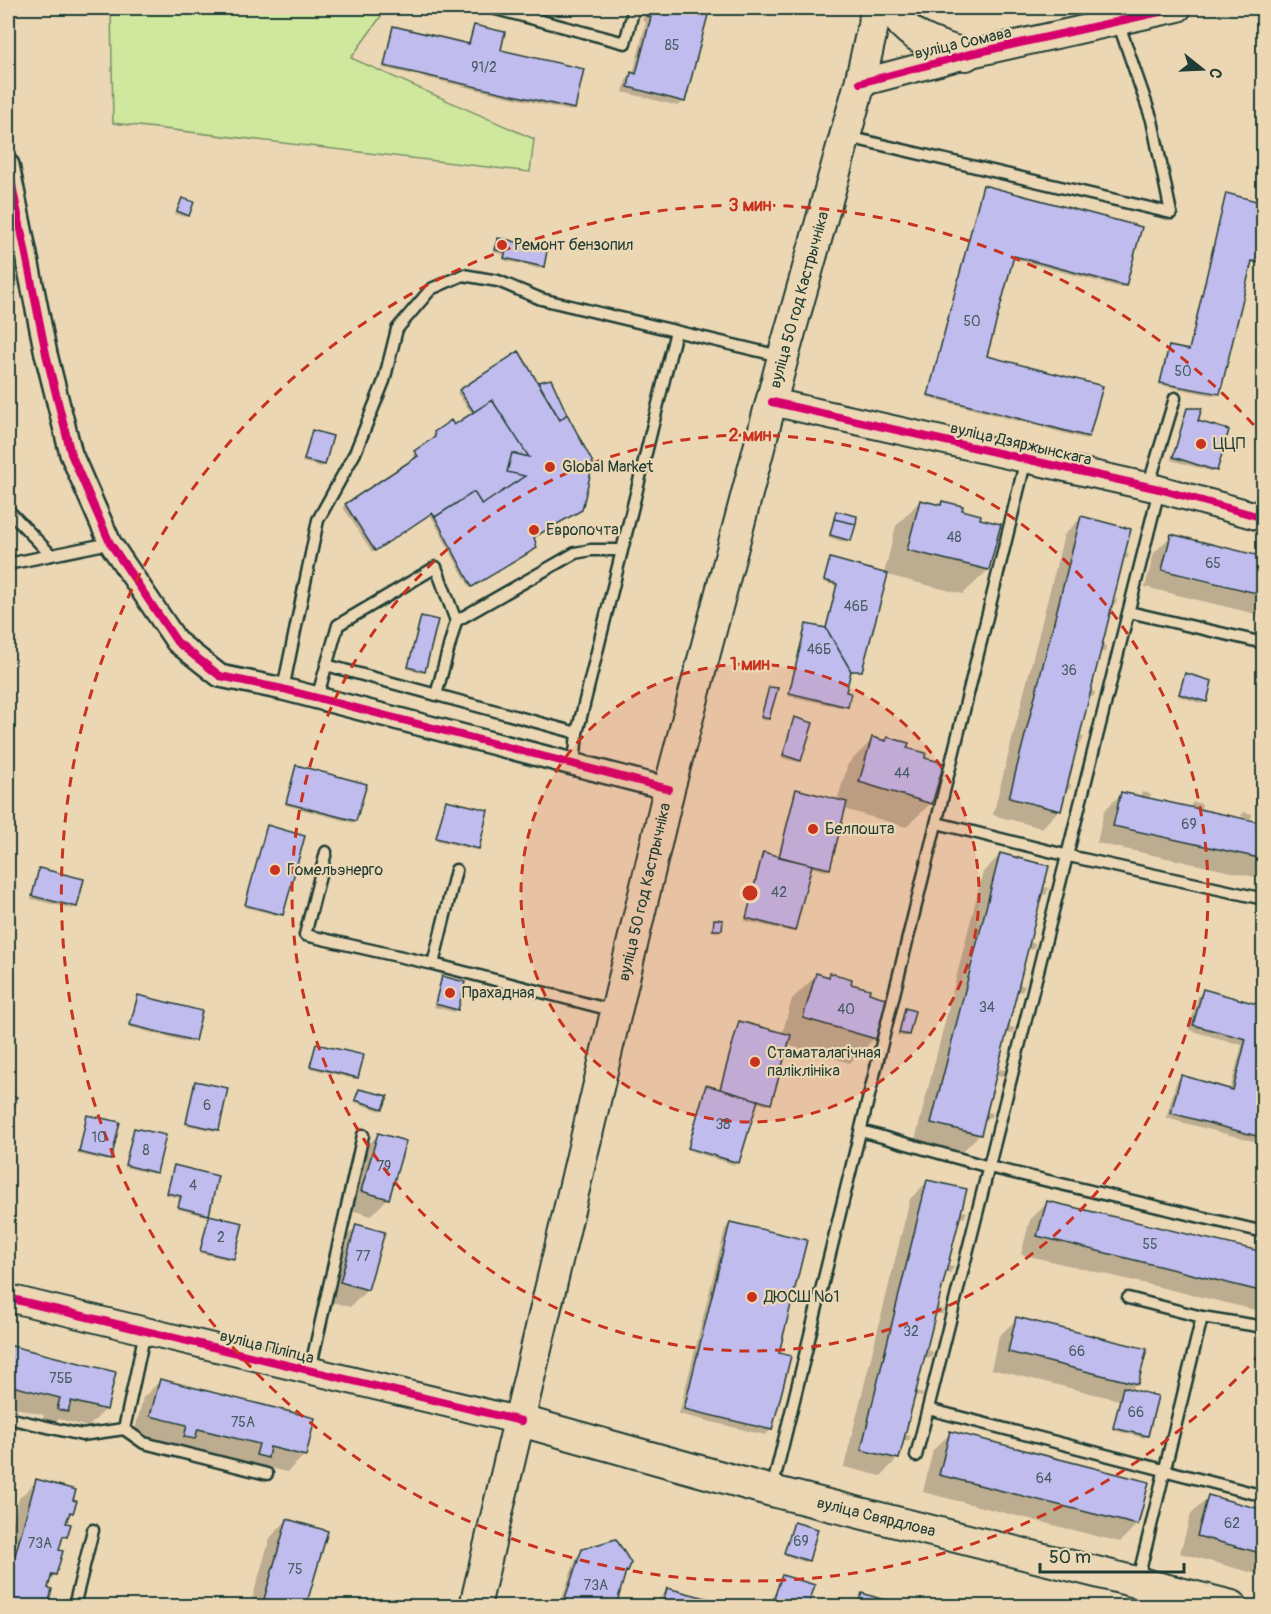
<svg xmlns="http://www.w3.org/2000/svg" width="1271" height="1614" font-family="Pangolin,sans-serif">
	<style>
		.green { fill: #cfe89d; stroke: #779268; stroke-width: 1.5 }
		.shadow { fill: #0003 }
		.building { fill: #c1bcee; stroke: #1f3d34; stroke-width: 1.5 }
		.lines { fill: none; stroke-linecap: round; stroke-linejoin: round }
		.service-casing { stroke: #1f3d34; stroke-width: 15 }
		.minor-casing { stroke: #1f3d34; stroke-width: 26 }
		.tertiary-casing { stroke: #1f3d34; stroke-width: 30 }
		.secondary-casing { stroke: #1f3d34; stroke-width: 34 }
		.service { stroke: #ecd7b5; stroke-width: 10 }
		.minor { stroke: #ecd7b5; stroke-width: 21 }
		.tertiary { stroke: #ecd7b5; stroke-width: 26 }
		.secondary { stroke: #ecd7b5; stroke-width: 30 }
		.cycleway-casing { stroke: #ecd7b5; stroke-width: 11 }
		.cycleway { stroke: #d6006c; stroke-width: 8 }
		.ring { fill: none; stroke: #c8321e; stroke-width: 3; stroke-dasharray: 10 8 }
		.poi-dot { fill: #c8321e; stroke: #ecd7b5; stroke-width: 2 }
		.labels { text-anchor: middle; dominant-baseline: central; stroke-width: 4.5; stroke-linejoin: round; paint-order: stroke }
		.number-label { font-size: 14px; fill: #485d62 }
		.street-label { font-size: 16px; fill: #1f3d34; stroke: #ecd7b5 }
		.poi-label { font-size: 16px; fill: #1f3d34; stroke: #ecd7b5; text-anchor: start }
		.centre { fill: #c8321e; stroke: #ecd7b5; stroke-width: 3 }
		.ring-label { font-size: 18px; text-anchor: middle; font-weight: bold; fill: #c8321e; stroke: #ecd7b5; stroke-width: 4.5; stroke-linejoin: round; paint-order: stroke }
	</style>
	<rect width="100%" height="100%" fill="#ecd7b5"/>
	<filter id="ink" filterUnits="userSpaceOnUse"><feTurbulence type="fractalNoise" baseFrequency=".0167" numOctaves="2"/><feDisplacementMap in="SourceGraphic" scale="12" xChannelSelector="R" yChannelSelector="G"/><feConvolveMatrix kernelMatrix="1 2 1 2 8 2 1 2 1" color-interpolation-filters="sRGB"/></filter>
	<g filter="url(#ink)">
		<path class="green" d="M 111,8 L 387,8 L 351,58 L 534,139 L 530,172 L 113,123 Z"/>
		<path class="shadow" d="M 645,8 L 671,8 L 706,16 L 684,101 L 678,106 L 623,92 L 626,80 L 633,74 L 646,22 L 642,21 Z
			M 474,27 L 499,51 L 574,109 L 571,111 L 383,68 L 394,28 L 468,45 Z
			M 984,187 L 1125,285 L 1122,288 L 1011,258 L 986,357 L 1088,436 L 1086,439 L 927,397 Z
			M 1227,195 L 1264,204 L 1264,264 L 1250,263 L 1218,394 L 1216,396 L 1159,385 L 1167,350 L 1170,348 L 1188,352 Z
			M 182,199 L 187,215 L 185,217 L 175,214 Z
			M 499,239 L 543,266 L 540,269 L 503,260 L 504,255 L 494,252 Z
			M 518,353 L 537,383 L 550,381 L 591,463 L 532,537 L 533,550 L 470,588 L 430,514 L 372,552 L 343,507 L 416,459 L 413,454 L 433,440 L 434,433 L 454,427 L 473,415 L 457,393 Z
			M 1188,410 L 1196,422 L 1215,470 L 1213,472 L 1171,460 Z
			M 312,432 L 324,465 L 321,467 L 302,462 Z
			M 920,501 L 938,506 L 942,502 L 960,511 L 988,570 L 963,594 L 887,575 L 861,670 L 849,673 L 844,693 L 846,706 L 844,708 L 788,696 L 804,628 L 807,626 L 825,629 L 836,586 L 823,582 L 828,562 L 830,560 L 884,574 L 896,526 Z
			M 836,512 L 856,517 L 847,543 L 828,537 Z
			M 1081,518 L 1123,555 L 1129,553 L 1128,558 L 1122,559 L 1112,601 L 1117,599 L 1116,604 L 1111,605 L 1101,645 L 1106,646 L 1105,652 L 1099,653 L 1089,690 L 1095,692 L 1094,696 L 1087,698 L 1078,736 L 1084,737 L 1080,745 L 1076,743 L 1066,783 L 1071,784 L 1070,789 L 1064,791 L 1059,810 L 1042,828 L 993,815 L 1064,535 Z
			M 1171,536 L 1181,576 L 1264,596 L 1264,616 L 1145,587 L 1154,553 Z
			M 421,618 L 423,671 L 421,673 L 407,669 Z
			M 1185,675 L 1205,701 L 1203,704 L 1178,696 Z
			M 770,689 L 768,718 L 765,721 L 760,719 Z
			M 795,719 L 800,760 L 798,762 L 781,758 Z
			M 873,739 L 884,742 L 887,739 L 931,803 L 906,827 L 844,809 L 829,869 L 826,871 L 810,867 L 794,930 L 792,932 L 745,921 L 761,856 L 763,854 L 778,858 L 795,793 L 797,791 L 837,801 L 848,764 Z
			M 297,766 L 355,821 L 353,823 L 285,805 Z
			M 1142,792 L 1151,794 L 1149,799 L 1190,808 L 1193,802 L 1202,804 L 1200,811 L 1264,825 L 1264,879 L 1097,843 L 1104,811 L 1122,793 L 1139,797 Z
			M 446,801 L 477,848 L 475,850 L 435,840 Z
			M 1244,812 L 1252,814 L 1251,819 L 1241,816 Z
			M 267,827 L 282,914 L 280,916 L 244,907 Z
			M 1000,855 L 1041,891 L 1045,887 L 1049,888 L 1046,895 L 1041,894 L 1028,942 L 1036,944 L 1032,950 L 1027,948 L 1018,984 L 1025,986 L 1022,992 L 1016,990 L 1006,1030 L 1010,1027 L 1015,1028 L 1012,1034 L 1005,1033 L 995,1072 L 999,1069 L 1005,1070 L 1004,1074 L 1001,1077 L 995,1075 L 985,1115 L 988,1112 L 992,1113 L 991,1117 L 984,1118 L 980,1134 L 962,1152 L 915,1140 L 983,872 Z
			M 40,870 L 82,881 L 73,909 L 31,899 Z
			M 714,921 L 721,930 L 718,932 L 711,931 Z
			M 831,974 L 850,985 L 875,1038 L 850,1063 L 787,1045 L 770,1103 L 767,1105 L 755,1102 L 738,1162 L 735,1165 L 687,1150 L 704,1089 L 707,1086 L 719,1090 L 737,1025 L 740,1022 L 782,1034 L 792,999 L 817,975 L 827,978 Z
			M 442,978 L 456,1009 L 454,1012 L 434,1007 Z
			M 1203,991 L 1264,1007 L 1253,1093 L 1264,1096 L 1264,1144 L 1166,1118 L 1176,1083 L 1181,1077 L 1230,1090 L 1242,1045 L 1189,1030 L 1198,996 Z
			M 138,997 L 194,1040 L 191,1043 L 129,1027 Z
			M 905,1010 L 908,1034 L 905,1037 L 897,1035 Z
			M 316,1045 L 357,1077 L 354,1079 L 309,1068 Z
			M 196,1083 L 217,1129 L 215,1131 L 185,1125 Z
			M 359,1091 L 382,1109 L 380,1111 L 354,1102 Z
			M 88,1117 L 110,1159 L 108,1161 L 77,1154 Z
			M 134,1129 L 156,1172 L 154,1174 L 124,1167 Z
			M 378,1135 L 388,1198 L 371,1216 L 345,1208 L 361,1152 Z
			M 174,1167 L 208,1214 L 205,1216 L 177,1209 L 179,1198 L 166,1195 Z
			M 928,1181 L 959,1215 L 963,1211 L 967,1212 L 964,1218 L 959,1217 L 945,1269 L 949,1266 L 954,1267 L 950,1273 L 945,1272 L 935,1312 L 938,1308 L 943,1310 L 943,1314 L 934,1314 L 924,1354 L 928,1350 L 933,1352 L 932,1356 L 930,1358 L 924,1357 L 915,1392 L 923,1394 L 922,1397 L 908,1394 L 907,1397 L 920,1400 L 913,1399 L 903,1439 L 906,1435 L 911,1436 L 909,1440 L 902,1441 L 898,1458 L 881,1476 L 844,1467 L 910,1199 Z
			M 1047,1203 L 1264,1254 L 1264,1312 L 1021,1254 L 1030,1220 Z
			M 209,1217 L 232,1258 L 230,1260 L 199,1253 Z
			M 731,1223 L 777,1355 L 771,1430 L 765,1435 L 679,1414 L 725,1229 Z
			M 357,1226 L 367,1290 L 350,1307 L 324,1300 L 340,1243 Z
			M 1017,1319 L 1137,1383 L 1130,1390 L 1147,1436 L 1144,1438 L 1112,1430 L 1119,1400 L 991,1369 L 999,1336 Z
			M 8,1347 L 115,1373 L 106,1409 L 88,1427 L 59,1419 L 49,1429 L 41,1426 L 44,1415 L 8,1406 Z
			M 160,1381 L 305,1455 L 287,1472 L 258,1465 L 249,1474 L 240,1472 L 243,1461 L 186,1447 L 177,1456 L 168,1454 L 170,1443 L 134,1434 L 143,1398 Z
			M 951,1433 L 1137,1524 L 1120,1542 L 923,1492 L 933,1450 Z
			M 37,1481 L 71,1501 L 72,1513 L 66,1519 L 66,1536 L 60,1542 L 55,1575 L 49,1581 L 47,1601 L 42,1606 L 8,1606 L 8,1540 L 19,1498 Z
			M 1209,1496 L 1264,1512 L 1264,1576 L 1180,1553 L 1191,1514 Z
			M 287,1520 L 326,1532 L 305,1606 L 250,1606 L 270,1538 Z
			M 794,1523 L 808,1560 L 805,1562 L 783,1555 Z
			M 583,1550 L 627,1571 L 623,1575 L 614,1606 L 562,1606 L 560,1604 L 577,1556 Z
			M 782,1576 L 813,1586 L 806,1606 L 792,1606 L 773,1600 Z
			M 668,1590 L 732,1606 L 651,1606 Z
			M 862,1594 L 899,1606 L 857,1606 Z"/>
		<path class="building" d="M 648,8 L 677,8 L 708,15 L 685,102 L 628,87 L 631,72 L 636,74 L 651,17 L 646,16 Z
			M 474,25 L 505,32 L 501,50 L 584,69 L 575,109 L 384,66 L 393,26 L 469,44 Z
			M 983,185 L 1142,227 L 1126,286 L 1014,256 L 987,356 L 1103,386 L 1089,437 L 928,395 Z
			M 1226,193 L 1264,203 L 1264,264 L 1252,261 L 1220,394 L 1160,383 L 1169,346 L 1189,350 Z
			M 182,198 L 194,202 L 189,216 L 177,211 Z
			M 498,238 L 509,240 L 506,252 L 495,250 Z
			M 509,240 L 547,251 L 544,267 L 504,258 Z
			M 519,351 L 560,420 L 567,414 L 593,463 L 582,510 L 534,537 L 537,548 L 472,587 L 435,517 L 474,492 L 482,505 L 525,476 L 507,472 L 512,453 L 529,457 L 492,400 L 474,412 L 459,390 Z
			M 551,379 L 567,414 L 560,420 L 538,382 Z
			M 492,400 L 529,457 L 512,453 L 507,472 L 525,476 L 482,505 L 474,492 L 435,517 L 432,513 L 375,551 L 345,504 L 418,456 L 414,451 L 435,437 L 434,432 L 451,420 L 454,425 Z
			M 1187,408 L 1202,408 L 1198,421 L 1229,430 L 1217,471 L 1173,457 Z
			M 312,430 L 333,436 L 325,465 L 304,460 Z
			M 920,500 L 941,505 L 942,501 L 963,506 L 962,510 L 981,515 L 980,519 L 1001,524 L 989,570 L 907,550 Z
			M 836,511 L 857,516 L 856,524 L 834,519 Z
			M 1081,516 L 1131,529 L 1061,811 L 1009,798 Z
			M 834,519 L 856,524 L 851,541 L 830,535 Z
			M 1171,534 L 1264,557 L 1264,595 L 1162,570 Z
			M 830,558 L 888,574 L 862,671 L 851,671 L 826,628 L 837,584 L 824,580 Z
			M 421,616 L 438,620 L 425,672 L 408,667 Z
			M 806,624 L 826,628 L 851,671 L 846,692 L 851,693 L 848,707 L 789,693 Z
			M 1185,673 L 1212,681 L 1207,702 L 1179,694 Z
			M 769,687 L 778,688 L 769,719 L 761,717 Z
			M 794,717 L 813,723 L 801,761 L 783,755 Z
			M 872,737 L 886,741 L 887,737 L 909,743 L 907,748 L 926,753 L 925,758 L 944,763 L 932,804 L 859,782 Z
			M 296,765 L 367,784 L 356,821 L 286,803 Z
			M 796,789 L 847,802 L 830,869 L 779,857 Z
			M 1121,792 L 1264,823 L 1264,859 L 1113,826 Z
			M 446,800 L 488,810 L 479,849 L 436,838 Z
			M 267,825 L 305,836 L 283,915 L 245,905 Z
			M 763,852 L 812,865 L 795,931 L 746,918 Z
			M 1000,853 L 1049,866 L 981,1135 L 931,1123 Z
			M 39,868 L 84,879 L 77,907 L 32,896 Z
			M 714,919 L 723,920 L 722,930 L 713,930 Z
			M 816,973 L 829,977 L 830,973 L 852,979 L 851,984 L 870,989 L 869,993 L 888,999 L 876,1039 L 803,1018 Z
			M 442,976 L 465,982 L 458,1010 L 435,1004 Z
			M 1203,989 L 1264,1006 L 1264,1062 L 1255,1092 L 1264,1094 L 1264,1138 L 1171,1113 L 1181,1075 L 1233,1090 L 1246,1039 L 1193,1025 Z
			M 138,995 L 202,1011 L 195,1041 L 130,1025 Z
			M 905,1008 L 915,1011 L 909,1035 L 899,1033 Z
			M 739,1021 L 791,1035 L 771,1104 L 720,1089 Z
			M 316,1044 L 364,1055 L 358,1078 L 310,1066 Z
			M 195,1081 L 228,1088 L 219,1130 L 186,1123 Z
			M 706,1085 L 758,1100 L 739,1163 L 688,1148 Z
			M 359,1089 L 388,1096 L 383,1109 L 355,1100 Z
			M 8,1094 L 17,1097 L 11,1116 L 8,1115 Z
			M 87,1115 L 120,1122 L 111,1160 L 79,1152 Z
			M 134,1128 L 166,1135 L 157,1173 L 125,1165 Z
			M 378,1133 L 406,1141 L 389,1199 L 361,1191 Z
			M 174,1165 L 218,1176 L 209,1215 L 178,1207 L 181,1196 L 167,1193 Z
			M 927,1180 L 967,1189 L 899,1459 L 861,1450 Z
			M 1047,1201 L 1264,1252 L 1264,1292 L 1037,1236 Z
			M 209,1215 L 243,1223 L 234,1259 L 200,1251 Z
			M 730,1222 L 807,1240 L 779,1353 L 791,1356 L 772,1430 L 684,1409 Z
			M 356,1224 L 385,1232 L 368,1290 L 340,1282 Z
			M 1016,1317 L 1147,1349 L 1138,1384 L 1008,1352 Z
			M 8,1345 L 116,1372 L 107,1410 L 71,1401 L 68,1412 L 57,1409 L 60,1398 L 8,1385 Z
			M 160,1379 L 315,1418 L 306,1456 L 270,1447 L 268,1458 L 256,1455 L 259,1444 L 198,1429 L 195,1439 L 184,1437 L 187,1425 L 150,1416 Z
			M 1123,1387 L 1158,1396 L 1148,1436 L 1113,1428 Z
			M 950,1431 L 1149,1482 L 1138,1525 L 939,1475 Z
			M 36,1479 L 76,1490 L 73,1500 L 77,1501 L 73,1513 L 70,1512 L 66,1523 L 71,1524 L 67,1537 L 63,1536 L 59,1550 L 63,1551 L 56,1575 L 52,1574 L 48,1588 L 52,1589 L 49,1602 L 45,1600 L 43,1606 L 8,1606 L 8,1581 Z
			M 1208,1495 L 1264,1510 L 1264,1554 L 1197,1536 Z
			M 287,1519 L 328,1531 L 306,1606 L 262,1606 Z
			M 794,1522 L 818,1529 L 809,1561 L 784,1553 Z
			M 616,1539 L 631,1563 L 628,1572 L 626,1571 L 616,1606 L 571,1606 L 565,1598 L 582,1549 Z
			M 782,1575 L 815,1585 L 808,1606 L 774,1598 Z
			M 667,1588 L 737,1606 L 662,1606 Z
			M 862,1593 L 903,1606 L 857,1606 Z"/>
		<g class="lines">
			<defs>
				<path id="service" d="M 492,8 L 625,43 L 634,8
					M 848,137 L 1171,213 L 1152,120 L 1118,22
					M 1148,487 L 1175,398
					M 8,510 L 51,555
					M 8,564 L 110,543
					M 1129,612 L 1264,643
					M 326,665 L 577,733
					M 283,689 L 318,520 L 355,453 L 384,381 L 397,329 L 431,289 L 463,275 L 498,281 L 541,299 L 780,356
					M 436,695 L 456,621
					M 317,698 L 338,625 L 436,567 L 456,621 L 575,553 L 591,550 L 622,550
					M 574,765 L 577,733 L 676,331
					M 937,823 L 1069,856 L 1264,899
					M 326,852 L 305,935 L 433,964 L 615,1011
					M 433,964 L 456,870
					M 861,1131 L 989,1167 L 1264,1232
					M 1128,1298 L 1202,1317 L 1264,1327
					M 310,1370 L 363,1135
					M 928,1409 L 1264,1496
					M 8,1418 L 82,1435 L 124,1429 L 144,1443 L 267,1474
					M 124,1429 L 145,1332
					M 916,1456 L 1159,490
					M 772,1489 L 1026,459
					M 1138,1579 L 1202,1317
					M 74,1606 L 93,1530"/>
				<path id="minor" d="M 8,165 L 46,354 L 71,454 L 110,543 L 177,642 L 220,676 L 283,689 L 669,789"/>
				<path id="tertiary" d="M 860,83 L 966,55 L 1178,8
					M 772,402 L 1159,489 L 1264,518
					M 8,1298 L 521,1421"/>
				<g id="secondary">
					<path d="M 891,8 C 909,40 932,43 966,55"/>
					<path id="s1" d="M 521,1421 L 772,1491 L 1232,1606"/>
					<path id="s2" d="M 475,1606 L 669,789 L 783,357 L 860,83 L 877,8"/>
				</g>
			</defs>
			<use href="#service" class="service-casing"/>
			<use href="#minor" class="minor-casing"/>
			<use href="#tertiary" class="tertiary-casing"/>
			<use href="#secondary" class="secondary-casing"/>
			<use href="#service" class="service"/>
			<use href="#minor" class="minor"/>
			<use href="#tertiary" class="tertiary"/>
			<use href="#secondary" class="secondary"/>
			<defs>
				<path id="cycleway" d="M 860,83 L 966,55 L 1178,8
					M 8,165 L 46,354 L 71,454 L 110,543 L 177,642 L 220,676 L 283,689 L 669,789
					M 772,402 L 1159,489 L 1264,518
					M 8,1298 L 521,1421"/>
			</defs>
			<use href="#cycleway" class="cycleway-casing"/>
			<use href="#cycleway" class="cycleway"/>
		</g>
	</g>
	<circle cx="750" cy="893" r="229" fill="#c8321e" fill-opacity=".12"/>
	<g class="ring">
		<circle cx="750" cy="893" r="229"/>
		<circle cx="750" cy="893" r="458"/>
		<path d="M1261 1353A688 688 0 1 1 1261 433"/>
	</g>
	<g class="poi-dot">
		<circle cx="502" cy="245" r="6"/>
		<circle cx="1201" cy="444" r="6"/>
		<circle cx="550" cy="467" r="6"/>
		<circle cx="534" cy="530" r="6"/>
		<circle cx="813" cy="829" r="6"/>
		<circle cx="275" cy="870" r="6"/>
		<circle cx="450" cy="993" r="6"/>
		<circle cx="755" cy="1062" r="6"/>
		<circle cx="752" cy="1297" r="6"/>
	</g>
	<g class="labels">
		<g class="number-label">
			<text x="672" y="45">85</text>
			<text x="484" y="67">91/2</text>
			<text x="972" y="321">50</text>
			<text x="1183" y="371">50</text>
			<text x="954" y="537">48</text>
			<text x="1213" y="563">65</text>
			<text x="856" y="606">46Б</text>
			<text x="819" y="649">46Б</text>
			<text x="1069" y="670">36</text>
			<text x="902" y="773">44</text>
			<text x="1189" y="824">69</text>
			<text x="779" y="892">42</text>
			<text x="987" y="1007">34</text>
			<text x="846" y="1009">40</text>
			<text x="207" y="1105">6</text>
			<text x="723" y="1124">38</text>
			<text x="99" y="1137">10</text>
			<text x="146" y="1150">8</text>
			<text x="384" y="1166">79</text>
			<text x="193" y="1185">4</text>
			<text x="221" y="1237">2</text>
			<text x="1150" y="1244">55</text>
			<text x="363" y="1256">77</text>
			<text x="911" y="1331">32</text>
			<text x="1077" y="1351">66</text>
			<text x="61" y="1378">75Б</text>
			<text x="1136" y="1412">66</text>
			<text x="243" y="1422">75А</text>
			<text x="1044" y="1478">64</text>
			<text x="1232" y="1523">62</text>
			<text x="801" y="1541">69</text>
			<text x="40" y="1543">73А</text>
			<text x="295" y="1569">75</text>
			<text x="596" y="1585">73А</text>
		</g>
		<g class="street-label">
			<text transform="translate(963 43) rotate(-13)">вуліца Сомава</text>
			<text stroke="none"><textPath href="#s2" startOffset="1346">вуліца 50 год Кастрычніка</textPath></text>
			<text transform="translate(1021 444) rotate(13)">вуліца Дзяржынскага</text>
			<text stroke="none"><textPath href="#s2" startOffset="734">вуліца 50 год Кастрычніка</textPath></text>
			<text transform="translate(267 1347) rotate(14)">вуліца Піліпца</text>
			<text stroke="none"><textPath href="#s1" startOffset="368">вуліца Свярдлова</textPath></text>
		</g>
		<g class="poi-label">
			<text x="514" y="245">Ремонт бензопил</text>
			<text x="1213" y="444">ЦЦП</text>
			<text x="562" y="467">Globаl Market</text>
			<text x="546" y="530">Европочта</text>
			<text x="825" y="829">Белпошта</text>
			<text x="287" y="870">Гомельэнерго</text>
			<text x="462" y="993">Прахадная</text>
			<text x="767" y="1053">Стаматалагічная<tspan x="767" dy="18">паліклініка</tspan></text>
			<text x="764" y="1297">ДЮСШ №1</text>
		</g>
	</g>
	<circle cx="750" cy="893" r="9" class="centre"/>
	<g class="ring-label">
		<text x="750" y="211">3 мин</text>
		<text x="750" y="441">2 мин</text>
		<text x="750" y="670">1 мин</text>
	</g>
	<rect width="1271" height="1614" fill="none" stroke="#ecd7b5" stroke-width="30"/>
	<rect x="15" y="15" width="1241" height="1584" fill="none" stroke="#1f3d34" stroke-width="2" filter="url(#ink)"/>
	<g transform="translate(1202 69) rotate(108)" stroke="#ecd7b5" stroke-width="4.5" paint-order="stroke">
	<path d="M0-4.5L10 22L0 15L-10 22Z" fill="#1f3d34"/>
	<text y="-9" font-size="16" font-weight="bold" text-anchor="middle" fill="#1f3d34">С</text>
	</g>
	<path d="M1040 1563v9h144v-9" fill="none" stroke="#1f3d34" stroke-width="3"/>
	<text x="1049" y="1563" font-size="18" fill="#1f3d34" stroke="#ecd7b5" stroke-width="4.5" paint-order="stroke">50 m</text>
</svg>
